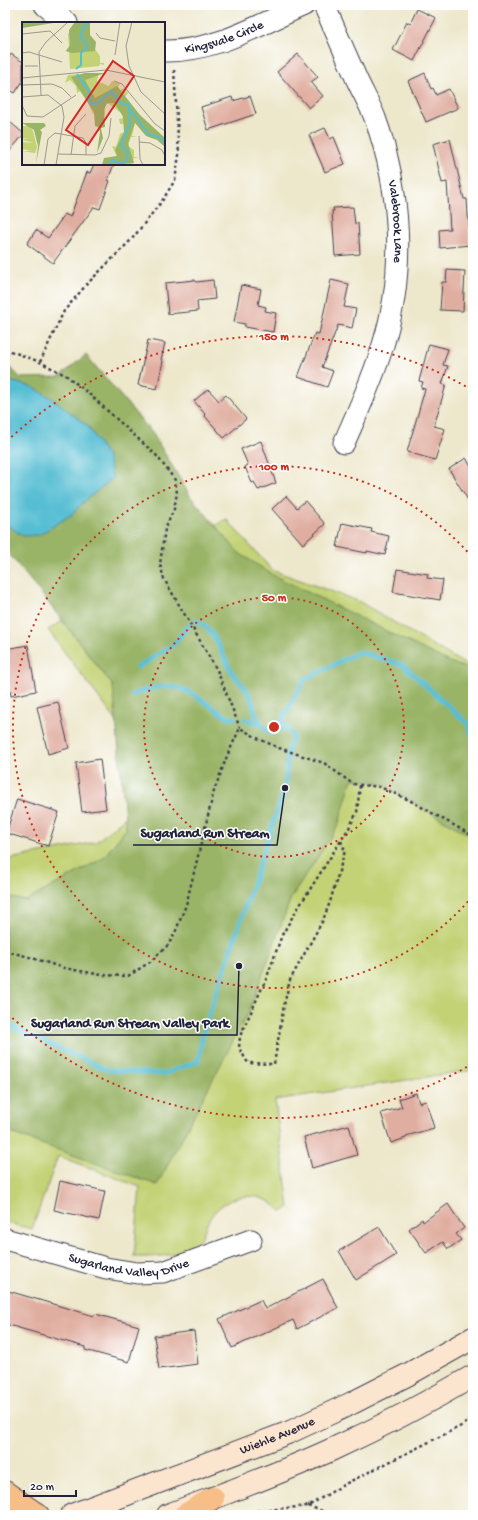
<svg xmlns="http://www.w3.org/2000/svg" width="478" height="1520" font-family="'Gochi Hand',sans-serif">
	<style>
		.green { fill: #c2d274; stroke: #727a58 }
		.forest { fill: #99b466; stroke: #5e6b50 }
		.water { fill: #56bed3; stroke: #3c7087 }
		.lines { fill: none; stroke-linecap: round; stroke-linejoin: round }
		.stream { stroke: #56bed3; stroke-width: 5 }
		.building { fill: #e0aea0 }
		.minor-casing { stroke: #404051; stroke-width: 23 }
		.secondary-casing { stroke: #404051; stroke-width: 24 }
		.trunk-casing { stroke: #404051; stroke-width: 24 }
		.path { stroke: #404051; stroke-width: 2.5; stroke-dasharray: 3 3; stroke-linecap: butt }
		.minor { stroke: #fff; stroke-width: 21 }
		.secondary { stroke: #fce5cf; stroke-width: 22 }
		.trunk { stroke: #f7be88; stroke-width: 22 }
		.ring { fill: none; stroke: #c8321e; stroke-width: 2; stroke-dasharray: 2 4 }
		.labels { text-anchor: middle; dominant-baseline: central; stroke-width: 3; stroke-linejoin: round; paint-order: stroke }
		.street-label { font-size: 13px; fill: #22223b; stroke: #fff }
		.inset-river { fill: none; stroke: #56bed3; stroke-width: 2 }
		.inset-road { fill: none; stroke: #9c9891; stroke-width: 1 }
		.view { fill: #d62828; fill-opacity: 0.15; stroke: #d62828; stroke-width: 2 }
		.inset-edge { fill: none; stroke: #22223b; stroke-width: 2 }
		.centre { fill: #c8321e; stroke: #fff; stroke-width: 2 }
		.ring-label { font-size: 12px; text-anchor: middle; font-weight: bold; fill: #c8321e; stroke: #fff; stroke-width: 3; stroke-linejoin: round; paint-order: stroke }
		.leader { fill: none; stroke: #22223b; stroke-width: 1.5 }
		.callout-dot { fill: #22223b; stroke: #fff; stroke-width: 1.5 }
		.callout-label { font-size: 14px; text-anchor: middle; font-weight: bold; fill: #22223b; stroke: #fff; stroke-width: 3; stroke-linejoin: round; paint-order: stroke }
	</style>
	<rect width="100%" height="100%" fill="#fff"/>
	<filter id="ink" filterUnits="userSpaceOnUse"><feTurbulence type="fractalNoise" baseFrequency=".025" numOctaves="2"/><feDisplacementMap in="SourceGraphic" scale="8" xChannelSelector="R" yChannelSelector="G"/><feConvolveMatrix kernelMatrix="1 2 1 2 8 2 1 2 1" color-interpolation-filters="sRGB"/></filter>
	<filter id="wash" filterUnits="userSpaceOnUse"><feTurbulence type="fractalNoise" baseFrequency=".012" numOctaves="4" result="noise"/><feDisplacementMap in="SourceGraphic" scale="16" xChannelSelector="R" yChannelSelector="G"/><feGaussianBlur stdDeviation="0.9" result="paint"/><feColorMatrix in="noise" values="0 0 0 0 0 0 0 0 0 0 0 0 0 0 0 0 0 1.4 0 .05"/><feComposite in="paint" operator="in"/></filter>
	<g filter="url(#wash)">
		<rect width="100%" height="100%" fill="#ede7cb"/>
		<path class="green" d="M 226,519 L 272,570 L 358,601 L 473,669 L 473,1070 L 275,1100 L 289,1207 L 282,1212 C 278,1209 274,1205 270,1202 C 248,1189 221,1199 209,1220 C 204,1227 204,1238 196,1244 C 180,1257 154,1257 134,1257 L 140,1187 L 58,1156 L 32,1229 L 5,1222 L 5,860 L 96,842 L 156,791 L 133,743 L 48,630 Z"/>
		<path class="forest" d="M 86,355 L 153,434 L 190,496 L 239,553 L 273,575 L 447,661 L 473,671 L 473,837 L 378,782 L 352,779 L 338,826 L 291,898 L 249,1011 L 157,1185 L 5,1131 L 5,896 L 26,901 L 103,858 L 126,829 L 113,686 L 40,592 L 5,549 L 5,363 L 21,378 L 59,377 Z"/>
		<path class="water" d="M 5,378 L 10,381 L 33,387 L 52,398 L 88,426 L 108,457 L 113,478 L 86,500 L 71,515 L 39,535 L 23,536 L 5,524 Z"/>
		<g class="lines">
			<path class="stream" d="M 196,620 C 216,629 221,655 232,672 C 237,680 245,686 249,694 C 256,709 255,724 271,733 L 287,727
				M 138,667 L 173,645 L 190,624
				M 132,695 C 171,679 182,686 215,709 C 221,713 226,718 234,718
				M 245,719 L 261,725
				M 5,1024 L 108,1070 L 164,1074 L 198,1061 L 204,1030 L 285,788 L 288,751 L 293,736 L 282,721 L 304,680 L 359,652 L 403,665 L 468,724 L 473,737"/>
		</g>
		<g id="blocks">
			<path class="building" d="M 417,9 L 436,18 L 414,61 L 393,50 L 407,22 L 410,24 Z
				M 11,54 L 23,62 L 23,81 L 15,93 L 5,87 L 5,64 Z
				M 298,54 L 318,77 L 311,82 L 323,96 L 309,108 L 277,72 Z
				M 425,73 L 431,89 L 433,88 L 436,95 L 449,89 L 458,108 L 426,122 L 408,81 Z
				M 250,96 L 256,114 L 208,130 L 201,107 L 232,97 L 233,101 Z
				M 5,118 L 23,133 L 23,135 L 5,157 Z
				M 325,128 L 330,139 L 334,137 L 345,164 L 325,172 L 309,135 Z
				M 450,139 L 464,199 L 467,199 L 470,245 L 440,248 L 439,230 L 450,229 L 447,182 L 442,183 L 433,144 Z
				M 94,164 L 114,164 L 108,180 L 110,181 L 100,209 L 94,207 L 53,263 L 27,244 L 36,230 L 48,238 L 65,214 L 70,217 L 87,172 L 90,173 Z
				M 353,207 L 355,224 L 358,223 L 360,254 L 335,256 L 332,211 L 334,211 L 333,208 Z
				M 447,270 L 465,271 L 463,311 L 440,310 L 442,282 L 446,282 Z
				M 195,280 L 196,282 L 213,280 L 215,299 L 197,301 L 198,311 L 168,314 L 165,283 Z
				M 331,280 L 349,284 L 344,307 L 356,309 L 352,328 L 338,325 L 322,367 L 333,371 L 327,387 L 298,377 L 315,333 L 319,334 Z
				M 241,285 L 261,289 L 258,305 L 266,307 L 265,311 L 276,313 L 273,332 L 245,327 L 245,324 L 234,322 Z
				M 148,340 L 165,343 L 161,360 L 163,361 L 157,389 L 138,385 Z
				M 429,344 L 448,349 L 443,365 L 448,366 L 442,384 L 446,385 L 434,426 L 445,429 L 435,460 L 407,452 L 425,389 L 421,388 L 423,382 L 419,381 Z
				M 208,389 L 219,401 L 226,395 L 246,419 L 224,438 L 204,415 L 205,414 L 194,401 Z
				M 261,441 L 276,483 L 258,490 L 254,482 L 252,483 L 245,467 L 248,465 L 241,449 Z
				M 466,458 L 473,470 L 473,508 L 449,469 Z
				M 286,496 L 297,508 L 305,501 L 325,524 L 303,544 L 272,509 Z
				M 342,523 L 372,529 L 371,532 L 389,536 L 385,555 L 367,551 L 367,553 L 337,547 Z
				M 397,569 L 428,574 L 427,578 L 443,580 L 440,600 L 393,592 Z
				M 28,645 L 36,691 L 11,696 L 5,660 L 5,649 Z
				M 58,702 L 69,748 L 48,754 L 37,707 Z
				M 100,759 L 106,809 L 82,812 L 76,763 Z
				M 17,799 L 59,812 L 48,846 L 6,833 Z
				M 416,1093 L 419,1103 L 426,1101 L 434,1128 L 406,1136 L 406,1138 L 391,1143 L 381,1113 L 402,1107 L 399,1099 Z
				M 349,1125 L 357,1155 L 312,1168 L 304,1137 Z
				M 60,1181 L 105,1191 L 99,1220 L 54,1210 Z
				M 448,1204 L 464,1228 L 456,1234 L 461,1240 L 448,1249 L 443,1242 L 426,1253 L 409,1229 L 422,1219 L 423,1222 Z
				M 379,1227 L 396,1255 L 356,1280 L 339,1251 Z
				M 323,1279 L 338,1308 L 297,1329 L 293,1320 L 232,1348 L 219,1319 L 261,1300 L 265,1309 Z
				M 5,1290 L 94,1316 L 95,1314 L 139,1326 L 129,1362 L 85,1350 L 85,1347 L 5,1324 Z
				M 194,1331 L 198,1364 L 159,1369 L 154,1336 Z"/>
		</g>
	</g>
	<g filter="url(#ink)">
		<use href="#blocks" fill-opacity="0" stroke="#404051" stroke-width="1"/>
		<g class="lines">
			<defs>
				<g id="minor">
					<path d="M 45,5 L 67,23"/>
					<path id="s1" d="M 324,5 C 335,30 346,55 357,80 C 363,93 370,105 375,118 C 401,190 406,272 383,345 C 373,379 358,411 344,443"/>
					<path id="s2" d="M 164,51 C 214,52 259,25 304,5"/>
					<path id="s3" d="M 5,1239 L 106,1268 L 137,1273 L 163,1272 L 251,1240"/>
				</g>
				<g id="secondary">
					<path id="s4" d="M 72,1515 L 290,1432 L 352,1403 L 407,1375 L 473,1338"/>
					<path d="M 168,1515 C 223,1494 279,1474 333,1449 C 381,1427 427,1403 473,1376"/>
				</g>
				<path id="trunk" d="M 5,1492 L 38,1515
					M 185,1515 L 213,1498"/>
			</defs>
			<use href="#minor" class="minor-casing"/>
			<use href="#secondary" class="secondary-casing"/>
			<use href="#trunk" class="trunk-casing"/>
			<path class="path" d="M 5,349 L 40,362 L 67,376 L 88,393 L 156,455 L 175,480 L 177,493 L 174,509 L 165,529 L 160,564 L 164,579 L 217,670 L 240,728
				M 40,362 L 64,311 L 87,284 L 132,239 L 162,201 L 175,180 L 179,155 L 174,69
				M 341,841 L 345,851 L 330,902 L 323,920 L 290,980 L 284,1005 L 274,1064 L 248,1063 L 239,1048 L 240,1036 L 267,977 L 282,935 L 293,916 L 349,828 L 357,812 L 360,785
				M 5,951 L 26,956 L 64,968 L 102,975 L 128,976 L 150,962 L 168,945 L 175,933 L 186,905 L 214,791 L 227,756 L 240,728 L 259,739 L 279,748 L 324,763 L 353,784 L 380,787 L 409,800 L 473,836
				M 308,1506 L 334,1515
				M 233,1515 L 245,1512 L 308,1506 L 345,1484 L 461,1426 L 473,1419"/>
			<use href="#minor" class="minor"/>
			<use href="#secondary" class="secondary"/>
			<use href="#trunk" class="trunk"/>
		</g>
	</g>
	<g class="ring">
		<circle cx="274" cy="727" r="130"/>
		<path d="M472 897A261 261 0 1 1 472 557"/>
		<path d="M472 1064A391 391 0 0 1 7 1013M7 441A391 391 0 0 1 472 390"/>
	</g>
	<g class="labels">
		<g class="street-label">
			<text stroke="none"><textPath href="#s2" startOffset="62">Kingsvale Circle</textPath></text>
			<text stroke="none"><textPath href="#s1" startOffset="230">Valebrook Lane</textPath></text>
			<text stroke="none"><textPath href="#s3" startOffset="128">Sugarland Valley Drive</textPath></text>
			<text stroke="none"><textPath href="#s4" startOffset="220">Wiehle Avenue</textPath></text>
		</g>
	</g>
	<g transform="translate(22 22)">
		<rect width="143" height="143" fill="#ede7cb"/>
		<path d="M 56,0 L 69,0 L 63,13 L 78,34 L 78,41 L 82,41 L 82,43 L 78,42 L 77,44 L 48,47 L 47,30 L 43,29 L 47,26 L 46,12 ZM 77,51 L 75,59 L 87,64 L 90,59 L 95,60 L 98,62 L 96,65 L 98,68 L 102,66 L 106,71 L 103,75 L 112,89 L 116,102 L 113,101 L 110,114 L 115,115 L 109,115 L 106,124 L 112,128 L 112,135 L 117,135 L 112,136 L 109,143 L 80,143 L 81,140 L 87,142 L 95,135 L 90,124 L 94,125 L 98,112 L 102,110 L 102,102 L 98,102 L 97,97 L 101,96 L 99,91 L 87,82 L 83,82 L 83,93 L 71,92 L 60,68 L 55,71 L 54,64 L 48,58 L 43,61 L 46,53 ZM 0,104 L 7,104 L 11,109 L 15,125 L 13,131 L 0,129 L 10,129 L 0,127 L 0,120 L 12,121 L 0,118 L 6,116 L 0,117 Z" fill="#c2d274"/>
		<path d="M 0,0 L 38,0 L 0,6 ZM 53,0 L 68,0 L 68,13 L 74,20 L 73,29 L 50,31 L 44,29 L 48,23 L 47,8 ZM 63,51 L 83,51 L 63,58 L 73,76 L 95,64 L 118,93 L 143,116 L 143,125 L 135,118 L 124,114 L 113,101 L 106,121 L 112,141 L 80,143 L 82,136 L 95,134 L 93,128 L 102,110 L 101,94 L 92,81 L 85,81 L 82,88 L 83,105 L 79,106 L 81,116 L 75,131 L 78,110 L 76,105 L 73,104 L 72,90 L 49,55 ZM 0,101 L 22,101 L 24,104 L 18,108 L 20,110 L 14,142 L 16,124 L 12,108 Z" fill="#99b466"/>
		<path class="inset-river" d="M 54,47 L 59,43 L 59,31 L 65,26 L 63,19 L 58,16 L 61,6 L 67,0M 55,52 L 67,69 L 69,82 L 75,82 L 89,69 L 99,81 L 107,83 L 108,101 L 99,123 L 106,130 L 105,139 L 100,142 L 91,138 L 87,143M 109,88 L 127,113 L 135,114 L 143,120"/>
		<path class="inset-road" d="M 110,0 L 104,24 L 107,44 L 119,70 L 143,92M 74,11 L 78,16 L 93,19M 0,12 L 28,9 L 40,21M 0,31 L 7,30 L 40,40M 93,33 L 98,0M 3,44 L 16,44M 0,56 L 84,48 L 143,60M 92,59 L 100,62 L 133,102 L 143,109M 0,63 L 30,62 L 40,66 L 49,75M 19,73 L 17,30 L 24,20 L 46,0M 0,75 L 26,73 L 40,84 L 42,95 L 34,143M 0,83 L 5,94 L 21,95 L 54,73M 117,114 L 118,137 L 121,143M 117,120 L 128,121 L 140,128 L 143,134M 36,132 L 73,133 L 79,131 L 87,114 L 89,96M 49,133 L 53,104 L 64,92M 22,143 L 26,117 L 33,111 L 61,116 L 64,121 L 64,133"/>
		<path class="view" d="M 91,39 L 112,54 L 66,123 L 44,108 Z"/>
		<rect width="143" height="143" class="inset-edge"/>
	</g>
	<circle cx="274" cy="727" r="6" class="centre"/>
	<g class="ring-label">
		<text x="274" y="340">150 m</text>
		<text x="274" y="470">100 m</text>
		<text x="274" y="601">50 m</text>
	</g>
	<path class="leader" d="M285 788L277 845H133M239 966L237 1035H24"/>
	<g class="callout-dot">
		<circle cx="285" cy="788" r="4"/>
		<circle cx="239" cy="966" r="4"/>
	</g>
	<g class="callout-label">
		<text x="205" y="837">Sugarland Run Stream</text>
		<text x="130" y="1027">Sugarland Run Stream Valley Park</text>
	</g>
	<rect width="478" height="1520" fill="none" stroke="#fff" stroke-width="20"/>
	<path d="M24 1490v6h52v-6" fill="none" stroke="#22223b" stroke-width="2"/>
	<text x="30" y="1490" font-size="12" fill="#22223b" stroke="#ffffff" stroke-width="3" paint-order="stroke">20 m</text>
</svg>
